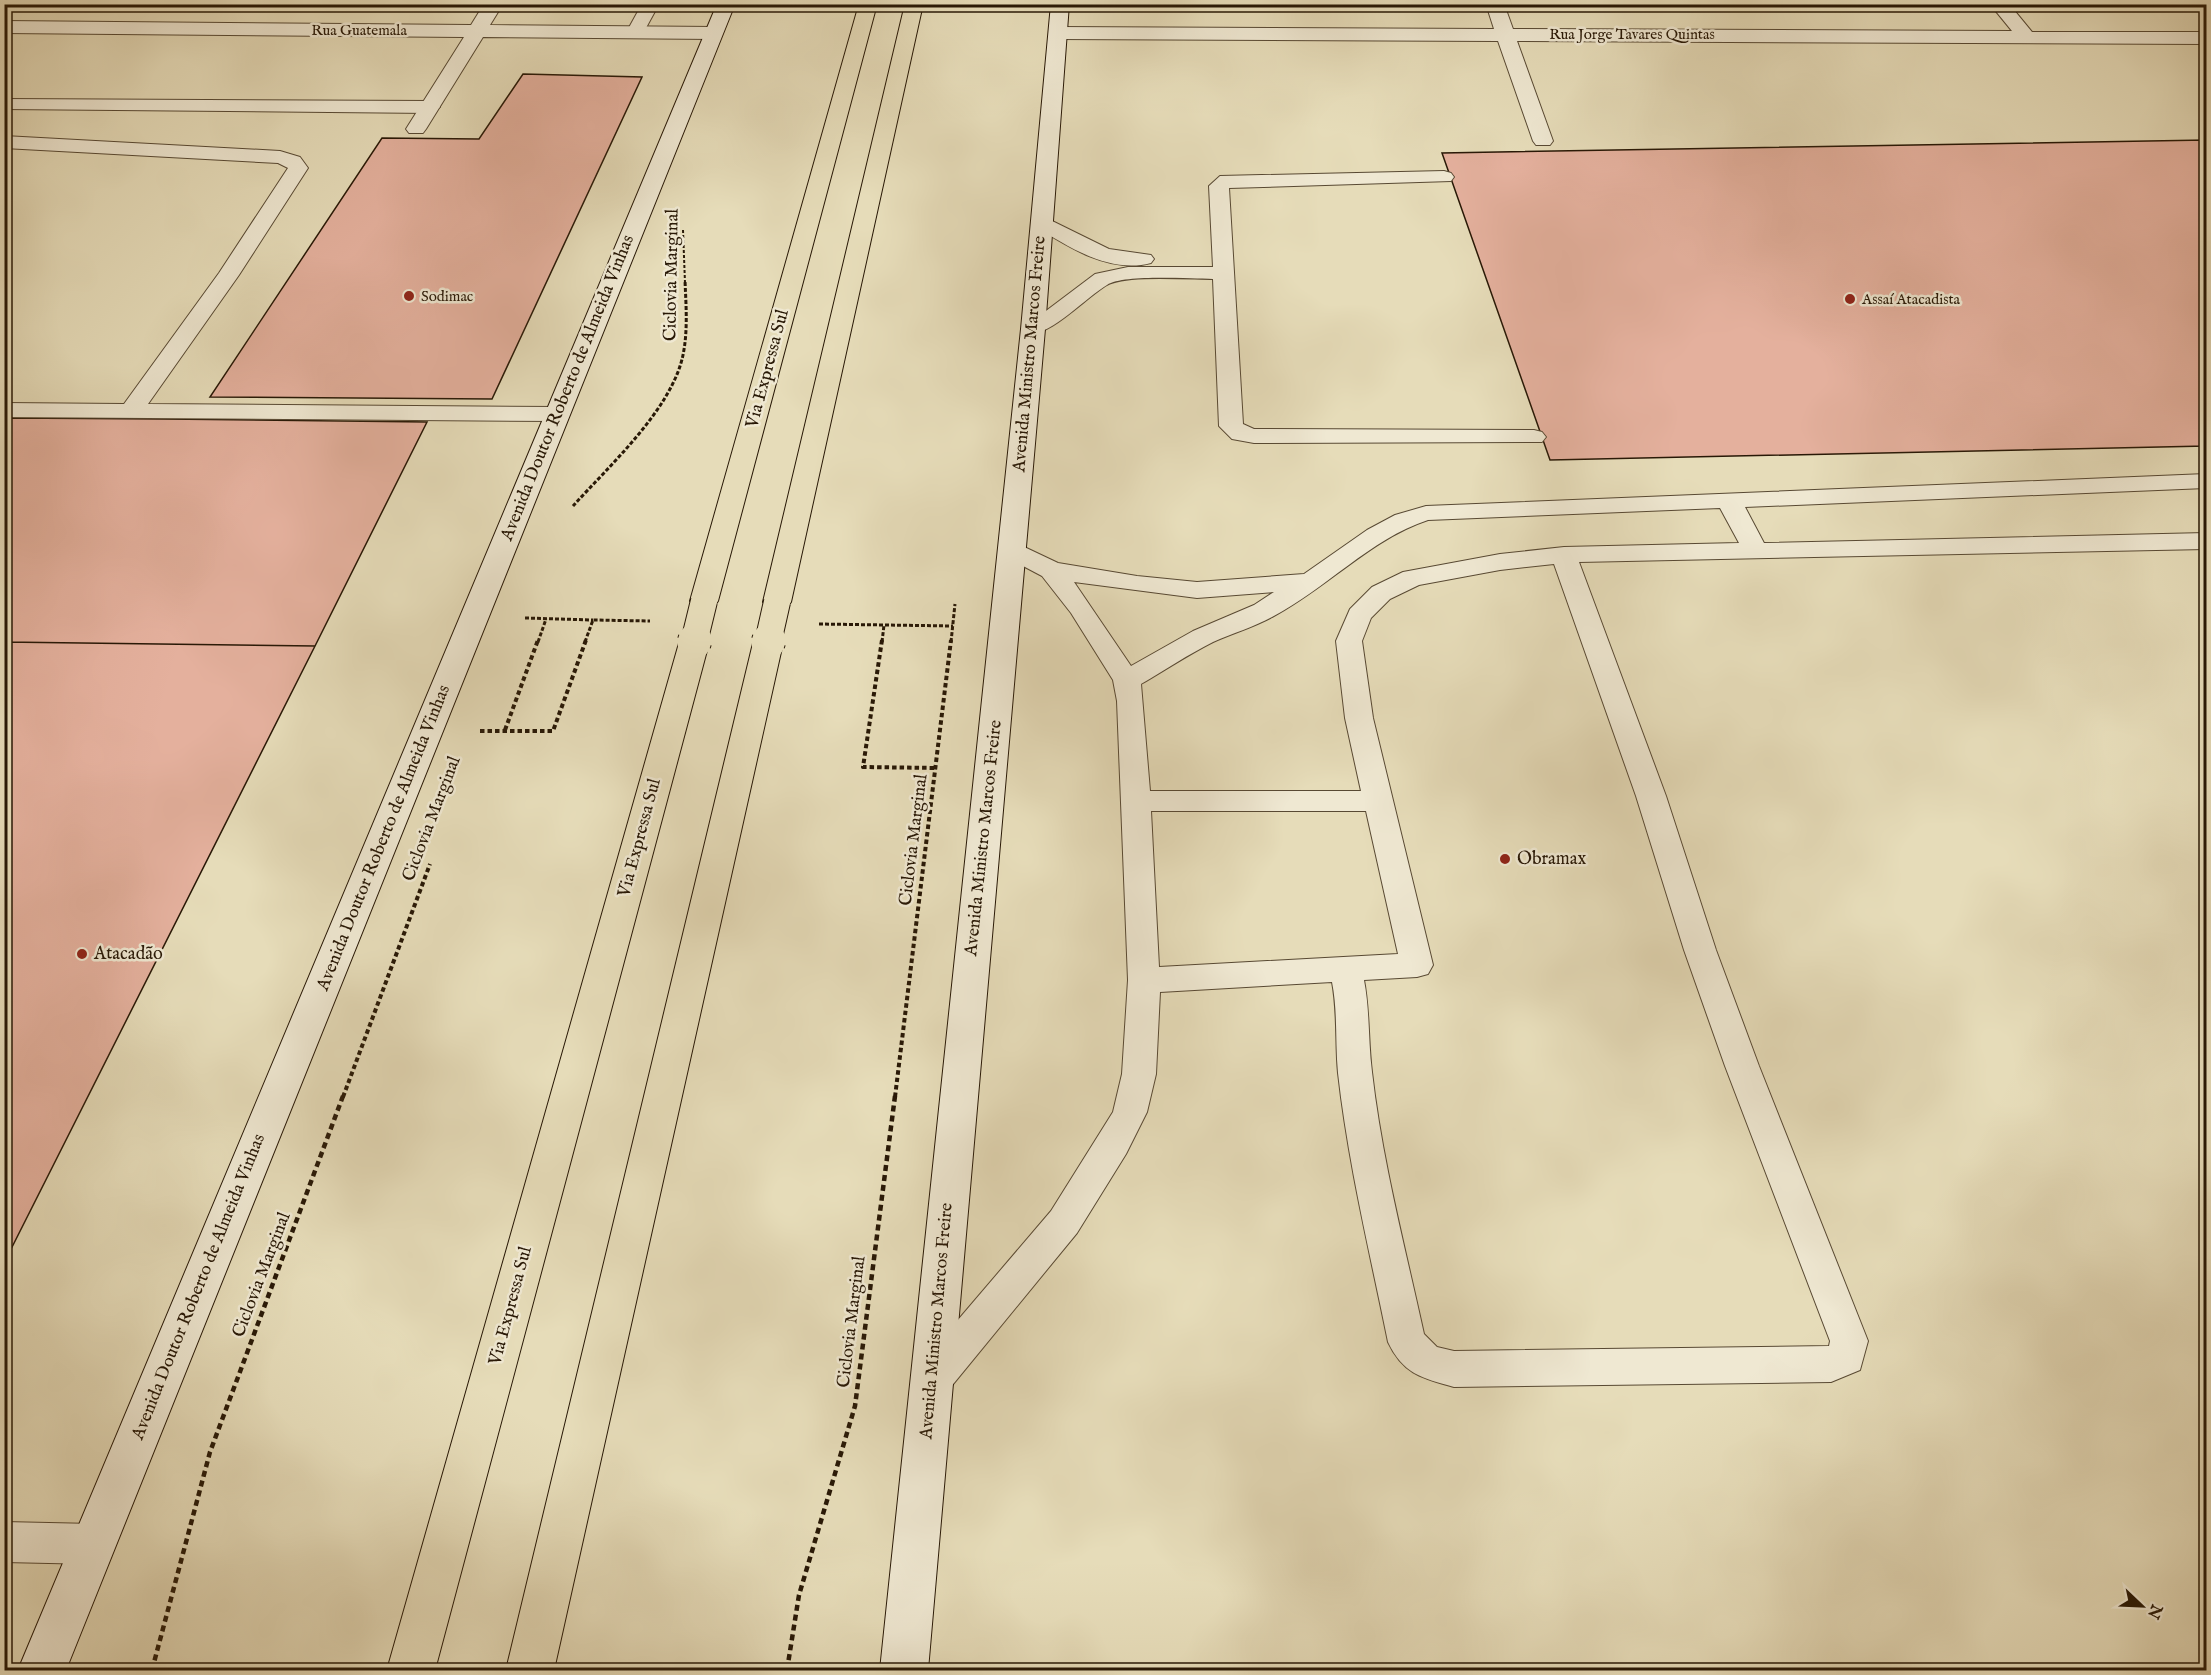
<svg xmlns="http://www.w3.org/2000/svg" width="2211" height="1675" font-family="'IM FELL English',serif">
	<style>
		.building { fill: #e4b09d; stroke: #281806; stroke-width: 1.5 }
		.lines { fill: none; stroke-linecap: round; stroke-linejoin: round }
		.lane-casing { stroke: #584933; stroke-width: 2 }
		.street-casing { stroke: #584933; stroke-width: 2 }
		.secondary-casing { stroke: #281806; stroke-width: 2 }
		.highway-casing { stroke: #281806; stroke-width: 2 }
		.path-far3 { stroke: #281806; stroke-width: 2; stroke-dasharray: 3 2; stroke-linecap: butt }
		.path-far2 { stroke: #281806; stroke-width: 3; stroke-dasharray: 4 2; stroke-linecap: butt }
		.path-far1 { stroke: #281806; stroke-width: 4; stroke-dasharray: 4.5 3; stroke-linecap: butt }
		.path { stroke: #281806; stroke-width: 4.5; stroke-dasharray: 6 4; stroke-linecap: butt }
		.lane { fill: #efe8d2; fill-rule: evenodd }
		.street { fill: #efe8d2; fill-rule: evenodd }
		.secondary { fill: #efe8d2; fill-rule: evenodd }
		.highway { fill: #e6dcb9; fill-rule: evenodd }
		.highway-bridge-far1-casing { stroke: #281806; stroke-width: 28; stroke-linecap: butt }
		.highway-bridge-casing { stroke: #281806; stroke-width: 35; stroke-linecap: butt }
		.highway-bridge-far1 { stroke: #e6dcb9; stroke-width: 26 }
		.highway-bridge { stroke: #e6dcb9; stroke-width: 33 }
		.poi-dot { fill: #8f2418; stroke: #efe8d2; stroke-width: 2 }
		.labels { text-anchor: middle; dominant-baseline: central; stroke-width: 5; stroke-linejoin: round; paint-order: stroke }
		.far-street-label { font-size: 15px; fill: #281806; stroke: #efe8d2 }
		.far-poi-label { font-size: 15px; fill: #281806; stroke: #efe8d2; text-anchor: start }
		.street-label { font-size: 18px; fill: #281806; stroke: #efe8d2 }
		.poi-label { font-size: 18px; fill: #281806; stroke: #efe8d2; text-anchor: start }
	</style>
	<rect width="100%" height="100%" fill="#e6dcb9"/>
	<filter id="stains"><feTurbulence type="fractalNoise" baseFrequency=".00333" numOctaves="4"/><feColorMatrix values="0 0 0 0 .2 0 0 0 0 .09 0 0 0 0 .02 0 0 0 .5 -.17"/></filter>
	<radialGradient id="worn" r=".72"><stop offset=".6" stop-color="#630" stop-opacity="0"/><stop offset="1" stop-color="#630" stop-opacity=".3"/></radialGradient>
	<path class="building" d="M 523,74 L 642,77 L 492,399 L 210,397 L 382,138 L 479,139 Z
		M 2206,140 L 2206,446 L 1550,460 L 1442,153 Z
		M 4,418 L 165,419 L 427,422 L 315,646 L 4,642 Z
		M 4,642 L 315,646 L 4,1263 Z"/>
	<g class="lines">
		<defs>
			<path id="lane" d="M 642,4 L 659,4 L 641,37 L 629,37 L 626,33 Z
				M 4,99 L 431,101 L 440,107 L 431,113 L 4,109 Z
				M 4,136 L 280,151 L 300,157 L 308,168 L 239,275 L 148,404 L 557,407 L 565,409 L 569,414 L 565,419 L 557,421 L 4,417 L 4,403 L 124,404 L 219,273 L 288,168 L 278,163 L 4,148 Z
				M 1444,171 L 1451,173 L 1454,177 L 1451,181 L 1229,188 L 1243,424 L 1254,429 L 1534,430 L 1542,432 L 1546,437 L 1542,442 L 1254,443 L 1232,439 L 1219,426 L 1213,279 C 1190,279 1124,274 1107,285 C 1086,297 1048,339 1025,334 L 1022,329 L 1095,274 L 1128,267 L 1213,267 L 1209,186 L 1220,176 Z
				M 1042,216 L 1109,249 L 1151,255 L 1154,259 L 1151,263 C 1110,274 1068,247 1035,226 L 1032,222 L 1035,218 Z
				M 2206,474 L 2206,488 L 1745,507 L 1764,543 L 2206,533 L 2206,549 L 1579,562 L 1666,796 L 1716,950 L 1759,1066 L 1868,1341 L 1860,1370 L 1831,1382 L 1454,1387 C 1422,1378 1403,1374 1388,1342 C 1370,1253 1348,1163 1338,1073 C 1335,1043 1338,1012 1332,982 L 1160,992 L 1156,1074 L 1147,1112 L 1126,1154 L 1077,1233 L 945,1394 L 931,1399 L 917,1394 L 912,1381 L 917,1368 L 1051,1211 L 1113,1112 L 1122,1074 L 1128,980 L 1117,701 L 1113,680 L 1071,613 L 1042,576 L 1002,555 L 998,550 L 1002,545 L 1011,542 L 1020,545 L 1058,563 L 1137,576 L 1197,582 L 1304,574 L 1367,530 L 1395,515 L 1426,506 ZM 1720,508 L 1739,543 L 1564,547 L 1500,554 L 1403,572 L 1372,587 L 1350,609 L 1336,641 L 1345,718 L 1361,791 L 1150,791 L 1141,684 C 1165,670 1189,654 1213,642 C 1233,633 1254,627 1272,617 C 1326,589 1370,539 1428,520 ZM 1554,564 L 1636,796 L 1684,950 L 1725,1066 L 1830,1341 L 1829,1346 L 1454,1351 L 1437,1347 L 1424,1334 C 1405,1247 1382,1160 1372,1072 C 1368,1041 1370,1011 1364,980 L 1417,977 L 1428,974 L 1433,965 L 1373,718 L 1362,641 L 1371,618 L 1390,599 L 1419,585 L 1500,570 ZM 1074,582 L 1197,598 L 1274,592 L 1254,605 L 1193,631 L 1131,666 ZM 1151,811 L 1366,811 L 1398,954 L 1159,967 Z
				M 4,1522 L 94,1524 L 109,1530 L 115,1544 L 109,1558 L 94,1564 L 4,1562 Z"/>
			<path id="street" d="M 484,4 L 503,4 L 490,25 L 714,27 L 723,33 L 714,39 L 483,37 L 426,129 L 423,133 L 409,133 L 406,129 L 464,37 L 4,33 L 4,21 L 471,25 Z
				M 1486,4 L 1504,4 L 1513,29 L 2012,31 L 1990,4 L 2009,4 L 2032,32 L 2206,32 L 2206,44 L 1517,41 L 1553,141 L 1550,145 L 1536,145 L 1533,141 L 1498,41 L 1058,39 L 1049,33 L 1058,27 L 1494,29 Z"/>
			<path id="secondary" d="M 717,4 L 735,4 L 66,1670 L 18,1670 Z
				M 1051,4 L 1069,4 L 1045,329 L 928,1670 L 880,1670 L 1021,329 Z"/>
			<path id="highway" d="M 859,4 L 877,4 L 718,601 L 714,607 L 704,610 L 694,607 L 690,601 Z
				M 905,4 L 923,4 L 791,602 L 787,608 L 777,611 L 767,608 L 763,602 Z
				M 694,633 L 704,636 L 709,643 L 435,1670 L 387,1670 L 679,643 L 684,636 Z
				M 768,633 L 778,636 L 783,643 L 554,1670 L 506,1670 L 753,643 L 758,636 Z"/>
		</defs>
		<use href="#lane" class="lane-casing"/>
		<use href="#street" class="street-casing"/>
		<use href="#secondary" class="secondary-casing"/>
		<use href="#highway" class="highway-casing"/>
		<path class="path-far3" d="M 683,230 L 685,283"/>
		<path class="path-far2" d="M 573,506 C 609,466 672,409 683,355 C 688,331 686,305 685,281
			M 525,618 L 593,620
			M 819,624 L 953,626
			M 538,642 L 546,619
			M 585,642 L 593,620 L 650,621
			M 882,642 L 884,625
			M 951,642 L 955,604"/>
		<path class="path-far1" d="M 882,640 L 863,767 L 937,768
			M 505,730 L 538,640
			M 480,731 L 553,731 L 586,640
			M 343,1097 L 430,864
			M 895,1097 L 951,640"/>
		<path class="path" d="M 152,1670 L 210,1452 L 343,1096
			M 787,1670 L 799,1595 L 855,1406 L 895,1096"/>
		<use href="#lane" class="lane"/>
		<use href="#street" class="street"/>
		<use href="#secondary" class="secondary"/>
		<use href="#highway" class="highway"/>
		<defs>
			<path id="highway-bridge-far1" d="M 694,642 L 704,601
				M 768,642 L 777,602"/>
			<path id="highway-bridge" d="M 694,643 L 695,640
				M 768,643 L 769,640"/>
		</defs>
		<use href="#highway-bridge-far1" class="highway-bridge-far1-casing"/>
		<use href="#highway-bridge" class="highway-bridge-casing"/>
		<use href="#highway-bridge-far1" class="highway-bridge-far1"/>
		<use href="#highway-bridge" class="highway-bridge"/>
	</g>
	<g class="poi-dot">
		<circle cx="409" cy="296" r="6"/>
		<circle cx="1850" cy="299" r="6"/>
		<circle cx="1505" cy="859" r="6"/>
		<circle cx="82" cy="954" r="6"/>
	</g>
	<g class="labels">
		<g class="far-street-label">
			<text x="359" y="30">Rua Guatemala</text>
			<text x="1632" y="34">Rua Jorge Tavares Quintas</text>
		</g>
		<g class="far-poi-label">
			<text x="421" y="296">Sodimac</text>
			<text x="1862" y="299">Assaí Atacadista</text>
		</g>
		<g class="street-label">
			<text transform="translate(672 275) rotate(-89)">Ciclovia Marginal</text>
			<text transform="translate(1030 354) rotate(-85)">Avenida Ministro Marcos Freire</text>
			<text transform="translate(768 369) rotate(-75)">Via Expressa Sul</text>
			<text transform="translate(568 388) rotate(-68)">Avenida Doutor Roberto de Almeida Vinhas</text>
			<text transform="translate(432 819) rotate(-69)">Ciclovia Marginal</text>
			<text transform="translate(384 838) rotate(-68)">Avenida Doutor Roberto de Almeida Vinhas</text>
			<text transform="translate(640 838) rotate(-75)">Via Expressa Sul</text>
			<text transform="translate(984 838) rotate(-84)">Avenida Ministro Marcos Freire</text>
			<text transform="translate(914 840) rotate(-83)">Ciclovia Marginal</text>
			<text transform="translate(262 1275) rotate(-69)">Ciclovia Marginal</text>
			<text transform="translate(199 1287) rotate(-68)">Avenida Doutor Roberto de Almeida Vinhas</text>
			<text transform="translate(511 1306) rotate(-75)">Via Expressa Sul</text>
			<text transform="translate(937 1321) rotate(-85)">Avenida Ministro Marcos Freire</text>
			<text transform="translate(852 1322) rotate(-83)">Ciclovia Marginal</text>
		</g>
		<g class="poi-label">
			<text x="1517" y="859">Obramax</text>
			<text x="94" y="954">Atacadão</text>
		</g>
	</g>
	<rect width="2211" height="1675" fill="none" stroke="#e6dcb9" stroke-width="24"/>
	<rect x="6" y="6" width="2199" height="1663" fill="none" stroke="#281806" stroke-width="3"/>
	<rect x="12" y="12" width="2187" height="1651" fill="none" stroke="#281806" stroke-width="1.5"/>
	<g transform="translate(2142 1606) rotate(113)" stroke="#efe8d2" stroke-width="4.5" paint-order="stroke">
	<path d="M0-4.5L10 22L0 15L-10 22Z" fill="#281806"/>
	<text y="-9" font-size="16" font-weight="bold" text-anchor="middle" fill="#281806">N</text>
	</g>
	<rect width="100%" height="100%" filter="url(#stains)"/>
	<rect width="100%" height="100%" fill="url(#worn)"/>
</svg>
